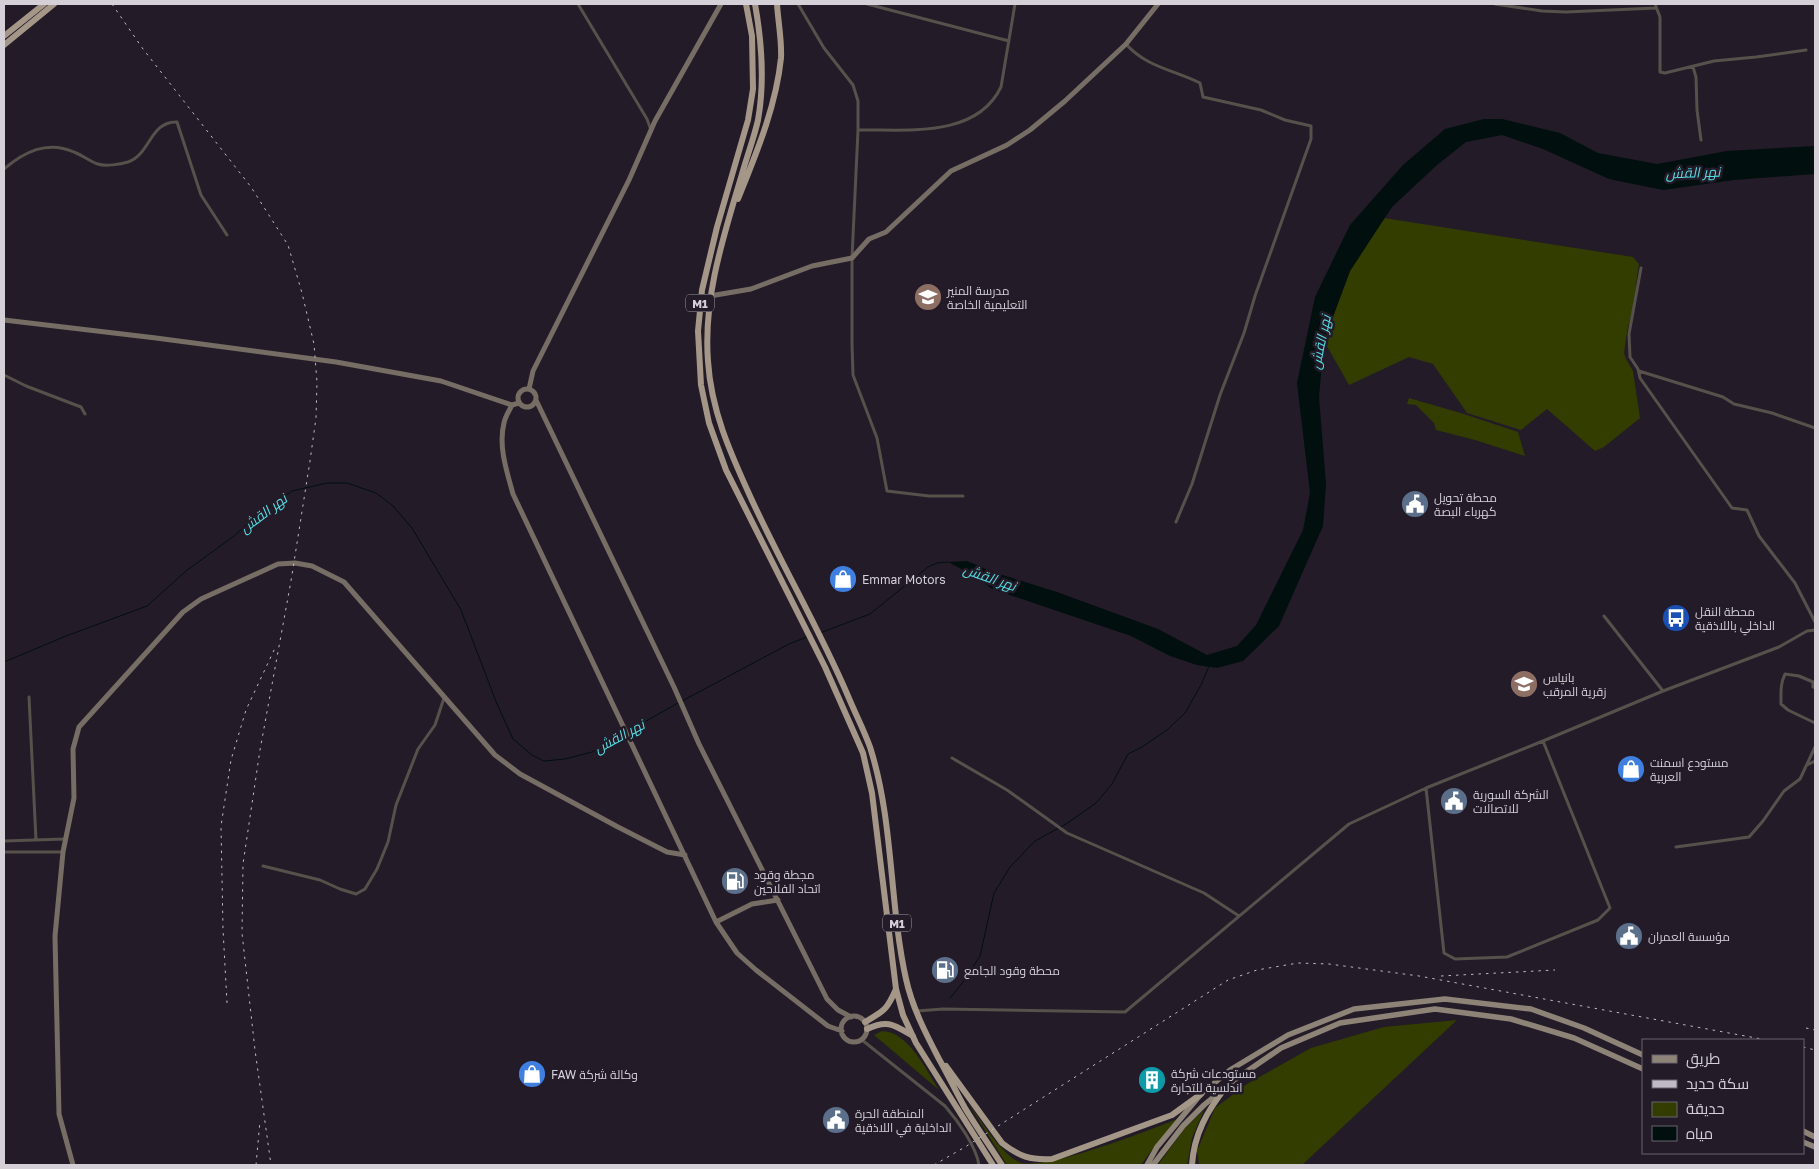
<svg xmlns="http://www.w3.org/2000/svg" width="1819" height="1169" font-family="'Golos Text',Cairo,sans-serif">
	<style>
		.green { fill: #333d00 }
		.water { fill: #010f0f }
		.lines { fill: none; stroke-linecap: round; stroke-linejoin: round }
		.stream { stroke: #010f0f; stroke-width: 1 }
		.street { stroke: #56514b; stroke-width: 3 }
		.secondary { stroke: #766d64; stroke-width: 5 }
		.primary { stroke: #8e8377; stroke-width: 5.5 }
		.highway { stroke: #a49788; stroke-width: 6 }
		.rail { stroke: #bfbac3; stroke-width: 1; stroke-dasharray: 2.5 5; stroke-linecap: butt }
		.labels { text-anchor: middle; dominant-baseline: central; stroke-width: 5; stroke-linejoin: round; paint-order: stroke }
		.shield { fill: #231b28; stroke: #a09aa3; stroke-width: 1 }
		.shield-label { font-size: 11px; font-weight: bold; fill: #d5d0d8 }
		.poi-label { font-size: 12px; fill: #d5d0d8; stroke: #231b28; text-anchor: start }
		.water-label { font-size: 14px; font-style: italic; fill: #55dce2; stroke: #231b28 }
	</style>
	<rect width="100%" height="100%" fill="#231b28"/>
	<path class="green" d="M 1384,218 L 1633,257 L 1639,264 L 1638,270 L 1633,308 L 1627,331 L 1624,353 L 1626,359 L 1633,371 L 1640,418 L 1604,447 L 1595,451 L 1547,409 L 1521,430 L 1467,413 L 1433,364 L 1409,357 L 1349,385 L 1324,341 L 1350,271 Z
		M 1409,398 L 1464,414 L 1518,432 L 1525,456 L 1475,440 L 1436,430 L 1434,423 L 1416,405 L 1407,404 Z
		M 1457,1020 L 1302,1165 L 1199,1165 L 1197,1151 L 1215,1108 L 1247,1084 L 1311,1048 L 1384,1027 Z
		M 882,1031 C 908,1031 926,1070 939,1090 L 874,1035 Z
		M 968,1103 C 982,1121 1000,1154 1021,1163 C 1051,1169 1146,1131 1178,1119 L 1151,1151 L 1141,1165 L 1092,1165 L 1089,1164 L 1007,1165 Z
		M 1204,1110 L 1192,1138 L 1187,1165 L 1158,1165 L 1185,1128 Z"/>
	<path class="water" d="M 1484,119 L 1502,119 L 1560,133 L 1598,153 L 1657,164 L 1727,151 L 1815,146 L 1815,174 L 1734,180 L 1663,190 L 1609,179 L 1543,149 L 1502,135 L 1466,142 L 1437,165 L 1392,207 L 1350,271 L 1324,341 L 1319,397 L 1326,484 L 1323,526 L 1279,626 L 1243,661 L 1217,668 L 1197,665 L 1170,656 L 1131,636 L 992,589 L 975,576 L 948,562 L 967,561 L 993,572 L 1057,592 L 1158,629 L 1207,655 L 1237,646 L 1256,625 L 1303,530 L 1310,493 L 1297,383 L 1315,297 L 1350,225 L 1403,165 L 1445,129 Z"/>
	<g class="lines">
		<path class="stream" d="M 820,633 L 870,614 L 928,567 L 937,563 L 948,562
			M 4,662 L 66,636 L 147,606 L 186,571 L 234,536 L 256,516 L 292,491 L 327,483 L 347,483 L 376,493 L 392,505 L 412,528 L 461,610 L 497,704 L 513,739 L 532,755 L 544,761 L 565,759 L 592,752 L 624,734
			M 682,701 L 789,644 L 807,637
			M 627,732 L 678,703
			M 950,998 L 964,981 L 980,956 L 994,893 L 1010,867 L 1035,841 L 1066,824 L 1096,803 L 1112,784 L 1128,754 L 1142,747 L 1167,730 L 1185,713 L 1201,685 L 1209,666"/>
		<path class="street" d="M 578,4 L 647,119 L 651,130
			M 798,4 L 824,48 L 853,85 L 858,101 L 858,130
			M 867,4 L 1009,41
			M 1495,4 L 1542,11 L 1566,12 L 1656,8
			M 1655,4 L 1660,17 L 1660,72 L 1665,73 L 1714,61 L 1756,57 L 1806,50
			M 1126,44 C 1146,67 1174,70 1200,83 L 1203,97 L 1261,110 L 1285,120 L 1311,126 L 1311,139 L 1255,296 L 1244,333 L 1220,395 L 1192,484 L 1176,522
			M 1693,67 L 1696,77 L 1697,110 L 1701,140
			M 4,169 C 24,152 47,140 74,152 C 82,155 91,162 98,164 C 105,167 121,164 128,162 C 150,155 150,121 177,122 L 201,195 L 227,235
			M 1641,268 L 1629,334 L 1630,357 L 1638,369 L 1640,378 L 1732,508 L 1747,510 L 1759,536 L 1795,583 L 1815,622
			M 1639,371 L 1723,397 L 1734,404 L 1772,413 L 1815,428
			M 4,375 L 26,386 L 81,407 L 85,414
			M 963,496 L 929,496 L 887,491 L 877,438 L 853,375 L 852,344 L 852,258 L 858,130 C 905,129 976,139 1001,87 L 1015,4
			M 1604,616 L 1663,691
			M 1815,688 L 1813,687 L 1813,682 L 1799,676 L 1785,674 C 1780,684 1781,694 1781,704 L 1788,710 L 1815,723
			M 29,697 L 36,840
			M 952,758 L 1007,790 L 1067,833 L 1204,893 L 1239,916
			M 1807,765 L 1815,761
			M 1426,788 L 1444,953 L 1455,959 L 1507,957 L 1598,920 L 1610,908 L 1543,741
			M 4,841 L 65,839
			M 1676,847 L 1749,837 L 1763,821 L 1784,791 L 1800,779 L 1815,747
			M 4,852 L 63,852
			M 263,866 L 320,880 L 340,889 L 356,894 L 365,889 L 377,869 L 388,842 L 396,805 L 418,749 L 435,725 L 444,698
			M 917,1011 L 943,1009 L 1125,1012 L 1349,824 L 1426,788 L 1543,741 L 1663,691 L 1779,647 L 1807,631 L 1815,630
			M 862,1040 L 945,1106 C 958,1121 976,1146 979,1165"/>
		<path class="secondary" d="M 710,296 L 751,289 L 812,266 L 852,258 L 869,239 L 886,232 L 951,171 L 1007,145 L 1030,130 L 1065,101 L 1126,44 L 1158,4
			M 4,320 L 156,338 L 336,362 L 441,381 L 512,405
			M518 398a9 9 0 1 1 18 0a9 9 0 1 1-18 0Z
			M 529,389 L 533,371 L 629,180 L 655,121 L 721,4
			M 536,400 L 674,687 L 699,744 L 827,999 L 838,1010 L 851,1017
			M 519,403 L 512,405 C 509,411 505,417 504,423 C 498,446 507,472 513,494 L 716,922 L 737,953 L 756,970 L 828,1026 L 842,1031
			M 716,922 L 752,904 L 778,900
			M841 1029a13 13 0 1 1 26 0a13 13 0 1 1-26 0Z
			M 73,1165 L 59,1114 L 55,936 L 63,852 L 74,798 L 73,749 L 79,727 L 183,612 L 201,599 L 278,564 L 295,563 L 312,566 L 344,582 L 495,755 L 520,774 L 618,827 L 667,852 L 685,855"/>
		<path class="primary" d="M 1803,1131 L 1815,1137
			M 1803,1142 L 1815,1147
			M 1147,1165 L 1157,1147 L 1201,1094 L 1230,1070 L 1288,1035 L 1354,1009 L 1445,999 L 1531,1009 L 1584,1028 L 1643,1055
			M 1153,1165 L 1183,1126 L 1204,1105 L 1233,1081 L 1281,1048 L 1340,1023 L 1435,1009 L 1511,1019 L 1574,1038 L 1643,1069"/>
		<path class="highway" d="M 746,4 L 752,36 L 753,89 L 748,120 L 717,227 L 702,290 L 698,331 L 701,385 L 709,423 L 726,470 L 825,667 L 863,753 L 872,793 L 896,989 L 903,1015 L 916,1043 L 993,1165
			M 755,4 C 762,43 765,81 758,120 C 754,138 747,156 742,174 C 724,235 703,297 708,361 C 711,410 730,452 750,496 C 781,564 819,628 848,696 C 855,713 864,730 870,747 C 894,822 889,903 906,979 C 912,1007 926,1034 939,1059 C 948,1075 956,1092 965,1108 C 977,1128 990,1146 1002,1165
			M 4,36 L 44,4
			M 4,45 L 54,4
			M 738,199 C 756,154 776,107 781,58 C 782,41 778,21 777,4
			M 865,1022 C 884,1011 887,1010 896,989
			M 867,1029 C 888,1019 894,1025 913,1036
			M 946,1066 L 1002,1143 C 1020,1157 1030,1160 1052,1159 L 1172,1115 L 1201,1094
			M 1192,1165 C 1194,1134 1207,1111 1226,1087"/>
		<path class="rail" d="M 112,4 L 143,49 L 251,187 L 288,245 L 302,293 L 314,344 L 317,382 L 316,418 L 310,461 L 291,581 L 260,750 L 243,864 L 242,933 L 255,1050 L 271,1165
			M 1441,976 L 1555,970
			M 227,1003 L 223,929 L 221,826 L 231,760 L 246,710 L 275,648
			M 1806,1028 L 1815,1030
			M 1803,1047 L 1815,1050
			M 256,1165 L 260,1121
			M 934,1165 L 965,1147 L 1228,980 L 1257,970 L 1298,963 L 1329,964 L 1419,976 L 1767,1040"/>
	</g>
	<defs>
		<symbol id="school-disc" viewBox="-11 -11 22 22"><circle r="9.5" fill="#8d6e63" stroke="#231b28"/><path d="M0-5L7-2L0 1L-7-2ZM-4 1L0 2.5L4 1V4Q0 6-4 4Z" fill="#fff"/></symbol>
		<symbol id="civic-disc" viewBox="-11 -11 22 22"><circle r="9.5" fill="#5c6f8a" stroke="#231b28"/><path d="M-.6-6.5H3V-4.5H.6V-3L4-1V1h2V6H-6V1h2V-1L-.6-3ZM-1.2 2.5V6h2.4V2.5Z" fill="#fff"/></symbol>
		<symbol id="shop-disc" viewBox="-11 -11 22 22"><circle r="9.5" fill="#3f7fe0" stroke="#231b28"/><path d="M-5-2.5h2.3a2.7 3.5 0 0 1 5.4 0H5L5.5 6h-11ZM-1.5-2.5h3a1.5 2.3 0 0 0-3 0Z" fill="#fff"/></symbol>
		<symbol id="bus-disc" viewBox="-11 -11 22 22"><circle r="9.5" fill="#1a4fb4" stroke="#231b28"/><path d="M-5-6H5V4H4V6H2V4H-2V6H-4V4H-5ZM-3.5-4V0h7V-4ZM-3.5 1.2v1.5H-2V1.2ZM2 1.2v1.5H3.5V1.2Z" fill="#fff"/></symbol>
		<symbol id="fuel-disc" viewBox="-11 -11 22 22"><circle r="9.5" fill="#5c6f8a" stroke="#231b28"/><path d="M-5.5-6h7V0h2V4h1.3V-2.5L3-4.5l.8-.8L6-3V5H2.5V1h-1V6h-7ZM-4.2-4.7v3.2H.2V-4.7Z" fill="#fff"/></symbol>
		<symbol id="building-disc" viewBox="-11 -11 22 22"><circle r="9.5" fill="#0f9aa8" stroke="#231b28"/><path d="M-4-6H4V6H1V3H-1V6H-4ZM-2.5-4.3h1.7v1.8h-1.7ZM.8-4.3h1.7v1.8H.8ZM-2.5-1h1.7V.8h-1.7ZM.8-1h1.7V.8H.8Z" fill="#fff"/></symbol>
	</defs>
	<g fill-rule="evenodd">
		<use href="#school-disc" x="912" y="281" width="32" height="32"/>
		<use href="#civic-disc" x="1399" y="488" width="32" height="32"/>
		<use href="#shop-disc" x="827" y="563" width="32" height="32"/>
		<use href="#bus-disc" x="1660" y="602" width="32" height="32"/>
		<use href="#school-disc" x="1508" y="668" width="32" height="32"/>
		<use href="#shop-disc" x="1615" y="753" width="32" height="32"/>
		<use href="#civic-disc" x="1438" y="785" width="32" height="32"/>
		<use href="#fuel-disc" x="719" y="865" width="32" height="32"/>
		<use href="#civic-disc" x="1613" y="920" width="32" height="32"/>
		<use href="#fuel-disc" x="929" y="954" width="32" height="32"/>
		<use href="#shop-disc" x="516" y="1058" width="32" height="32"/>
		<use href="#building-disc" x="1136" y="1064" width="32" height="32"/>
		<use href="#civic-disc" x="820" y="1104" width="32" height="32"/>
	</g>
	<g class="labels">
		<g class="shield">
			<rect x="686" y="294.5" width="28" height="17" rx="4"/>
			<rect x="883" y="914.5" width="28" height="17" rx="4"/>
		</g>
		<g class="shield-label">
			<text x="700" y="303">M1</text>
			<text x="897" y="923">M1</text>
		</g>
		<g class="poi-label">
			<text x="947" y="290">مدرسة المنير<tspan x="947" dy="14">التعليمية الخاصة</tspan></text>
			<text x="1434" y="497">محطة تحويل<tspan x="1434" dy="14">كهرباء البصة</tspan></text>
			<text x="862" y="579">Emmar Motors</text>
			<text x="1695" y="611">محطة النقل<tspan x="1695" dy="14">الداخلي باللاذقية</tspan></text>
			<text x="1543" y="677">بانياس<tspan x="1543" dy="14">زقرية المرقب</tspan></text>
			<text x="1650" y="762">مستودع اسمنت<tspan x="1650" dy="14">العربية</tspan></text>
			<text x="1473" y="794">الشركة السورية<tspan x="1473" dy="14">للاتصالات</tspan></text>
			<text x="754" y="874">مجطة وقود<tspan x="754" dy="14">اتحاد الفلاحين</tspan></text>
			<text x="1648" y="936">مؤسسة العمران</text>
			<text x="964" y="970">محطة وقود الجامع</text>
			<text x="1171" y="1073">مستودعات شركة<tspan x="1171" dy="14">اندلسية للتجارة</tspan></text>
			<text x="551" y="1074">FAW وكالة شركة</text>
			<text x="855" y="1113">المنطقة الحرة<tspan x="855" dy="14">الداخلية في اللاذقية</tspan></text>
		</g>
		<g class="water-label">
			<text transform="translate(1693 172) rotate(-2)">نهر القش</text>
			<text transform="translate(1320 342) rotate(-78)">نهر القش</text>
			<text transform="translate(263 513) rotate(-37)">نهر القش</text>
			<text transform="translate(990 577) rotate(19)">نهر القش</text>
			<text transform="translate(619 736) rotate(-28)">نهر القش</text>
		</g>
	</g>
	<rect width="1819" height="1169" fill="none" stroke="#d5d0d8" stroke-width="10"/>
	<rect x="1642" y="1039" width="162" height="115" fill="#231b28" stroke="#6a636e"/>
	<rect x="1652" y="1055" width="25" height="8" fill="#8e8377" stroke="#6a636e"/>
	<text x="1686" y="1064" font-size="15" fill="#d5d0d8">طريق</text>
	<rect x="1652" y="1080" width="25" height="8" fill="#bfbac3" stroke="#6a636e"/>
	<text x="1686" y="1089" font-size="15" fill="#d5d0d8">سكة حديد</text>
	<rect x="1652" y="1102" width="25" height="15" fill="#333d00" stroke="#6a636e"/>
	<text x="1686" y="1114" font-size="15" fill="#d5d0d8">حديقة</text>
	<rect x="1652" y="1126" width="25" height="15" fill="#010f0f" stroke="#6a636e"/>
	<text x="1686" y="1139" font-size="15" fill="#d5d0d8">مياه</text>
</svg>
